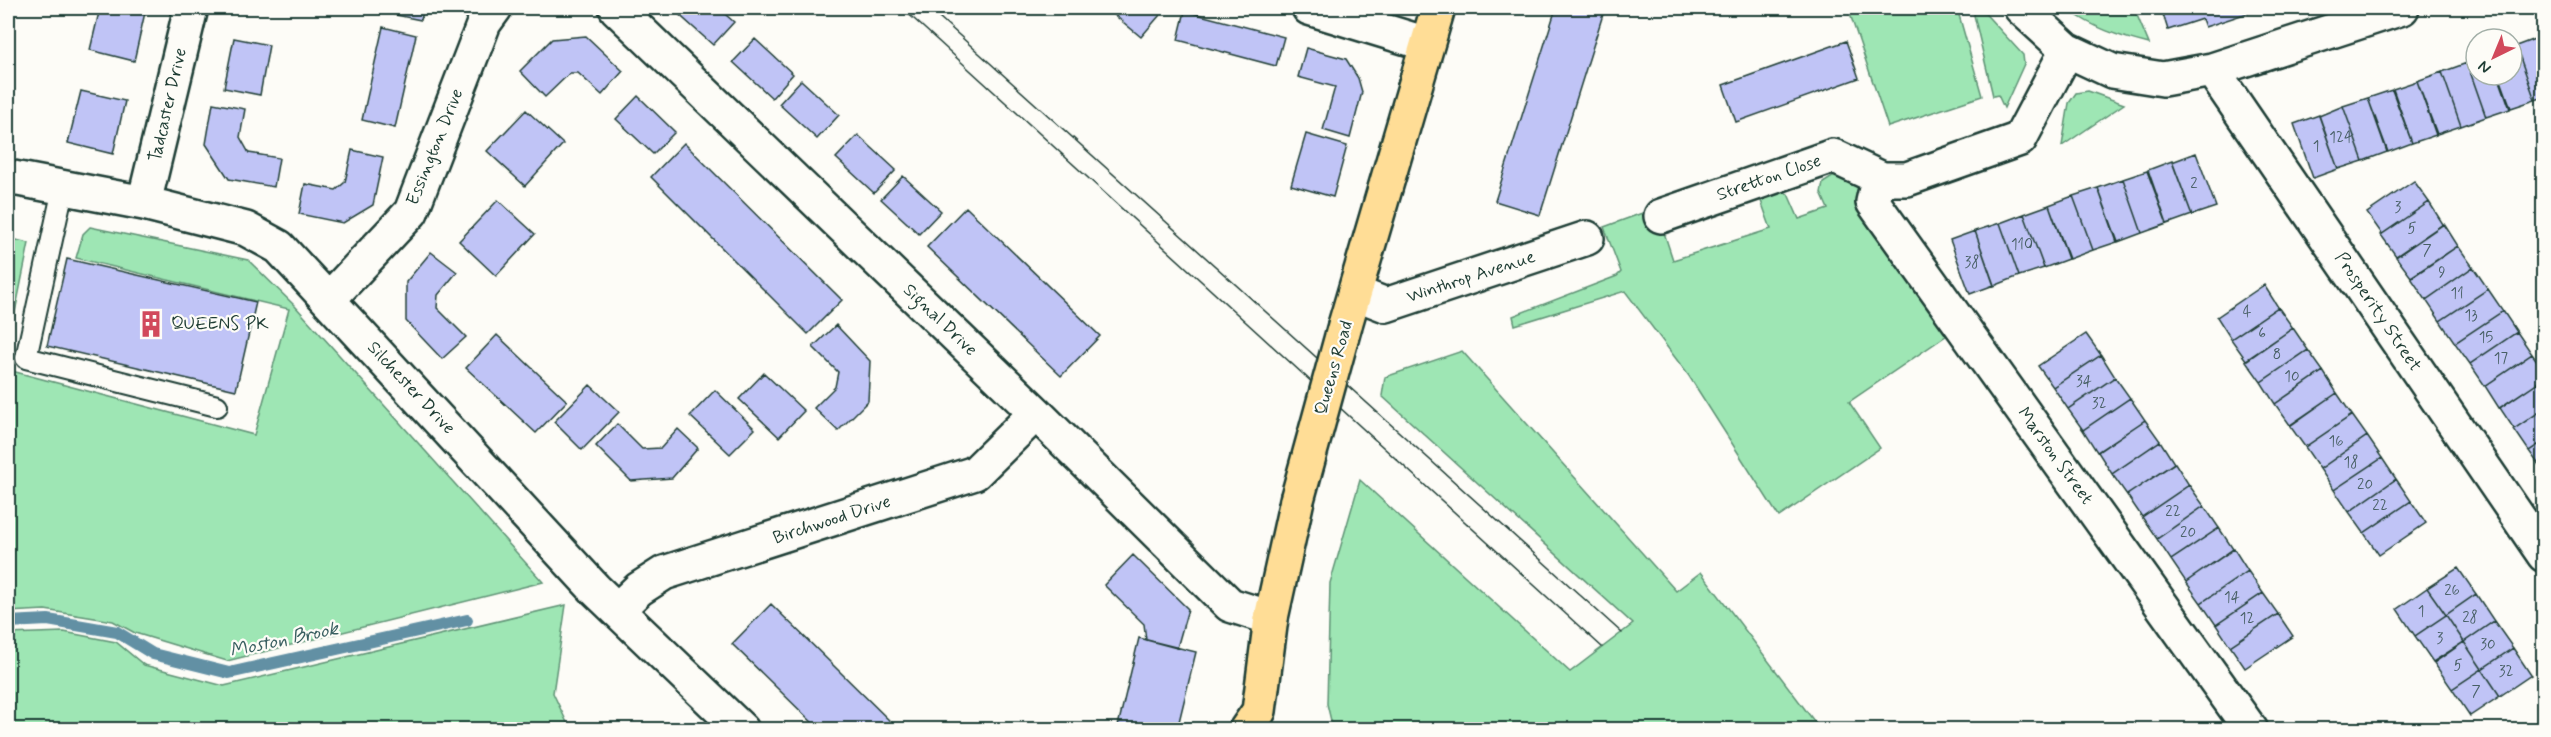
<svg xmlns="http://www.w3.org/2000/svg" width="2551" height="737" font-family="Mynerve,sans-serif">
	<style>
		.green { fill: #9ee6b4; stroke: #5e9274; stroke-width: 1.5 }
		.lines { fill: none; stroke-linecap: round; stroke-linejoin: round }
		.stream { stroke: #6290a4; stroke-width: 12 }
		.building { fill: #c0c4f6; stroke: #1f3d34; stroke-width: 1.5 }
		.lane-casing { stroke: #1f3d34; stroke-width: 24 }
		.street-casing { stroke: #1f3d34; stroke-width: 38 }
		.highway-casing { stroke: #1f3d34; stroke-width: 38 }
		.lane { stroke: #fdfcf7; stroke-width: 20 }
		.street { stroke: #fdfcf7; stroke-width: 33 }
		.highway { stroke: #ffdd96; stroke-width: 33 }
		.tram { stroke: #1f3d34; stroke-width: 1.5 }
		.highway-bridge-casing { stroke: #1f3d34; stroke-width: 38; stroke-linecap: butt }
		.highway-bridge { stroke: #ffdd96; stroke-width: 33 }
		.labels { text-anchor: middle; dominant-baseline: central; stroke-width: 4.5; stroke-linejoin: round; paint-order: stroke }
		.number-label { font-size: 15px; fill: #475f64 }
		.street-label { font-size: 18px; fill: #1f3d34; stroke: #fdfcf7 }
		.poi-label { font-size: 18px; fill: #1f3d34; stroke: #fdfcf7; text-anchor: start }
		.water-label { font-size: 20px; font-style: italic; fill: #3b6062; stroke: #fdfcf7 }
	</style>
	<rect width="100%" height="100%" fill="#fdfcf7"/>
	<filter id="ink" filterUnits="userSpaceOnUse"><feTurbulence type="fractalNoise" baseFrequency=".0167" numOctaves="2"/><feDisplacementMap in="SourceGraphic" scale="12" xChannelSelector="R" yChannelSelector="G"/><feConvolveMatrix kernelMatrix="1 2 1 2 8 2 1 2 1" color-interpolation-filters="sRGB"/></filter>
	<g filter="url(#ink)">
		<path class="green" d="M 1848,8 L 1957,8 L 1982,96 L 1888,127 Z
			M 1975,8 L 1980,8 L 2023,55 L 2024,64 L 2004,108 L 1998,95 L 1993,96 L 1974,15 Z
			M 2069,8 L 2134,8 L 2149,44 C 2117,36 2094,28 2067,9 Z
			M 2088,91 L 2124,104 L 2062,146 L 2069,103 L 2076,93 Z
			M 1848,175 L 1871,188 L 1953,331 L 1849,402 L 1880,448 L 1779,517 L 1689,376 L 1625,291 L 1515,325 L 1513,316 L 1617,276 L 1621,272 L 1604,227 L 1656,208 L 1673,260 L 1771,229 L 1760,198 L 1778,189 L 1788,194 L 1799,219 L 1828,209 L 1821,193 L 1823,183 L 1834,176 Z
			M 90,227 L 248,260 L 295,306 L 543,582 L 227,661 L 135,633 L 113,621 L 45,610 L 8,612 L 8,370 L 254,435 L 289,309 L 76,258 L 83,234 Z
			M 8,238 L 29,243 L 8,347 Z
			M 1462,351 L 1676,591 L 1701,572 L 1820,729 L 1333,729 L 1327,704 L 1330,583 L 1360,480 L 1570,672 L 1633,624 L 1382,396 L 1385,377 Z
			M 566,605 L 553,693 L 570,729 L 8,729 L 8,634 L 64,632 L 116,642 L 144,665 L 224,686 Z"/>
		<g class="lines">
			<path class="stream" d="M 8,622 L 48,620 L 117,632 L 153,654 L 229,673 L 467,620"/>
		</g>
		<path class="building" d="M 100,8 L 146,8 L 134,61 L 90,50 Z
			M 387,8 L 424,8 L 421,20 L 386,13 Z
			M 677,8 L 718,8 L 734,22 L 713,45 L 674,10 Z
			M 1106,8 L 1166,8 L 1141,37 Z
			M 1556,8 L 1605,8 L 1540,215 L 1495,201 Z
			M 2161,8 L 2259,8 L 2260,9 L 2205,27 L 2202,19 L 2168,30 Z
			M 1185,11 L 1284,37 L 1276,66 L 1178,40 Z
			M 383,27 L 416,35 L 395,128 L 362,120 Z
			M 586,36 L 623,71 L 602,95 L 578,73 L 570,73 L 545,97 L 520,71 L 552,39 Z
			M 2540,37 L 2544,46 L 2544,97 L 2535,100 L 2516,46 Z
			M 234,38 L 269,45 L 260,95 L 224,88 Z
			M 755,39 L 793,74 L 772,98 L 733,62 Z
			M 1846,41 L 1859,78 L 1736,122 L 1723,85 Z
			M 2516,46 L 2535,100 L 2511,108 L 2499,75 L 2512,75 L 2512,47 Z
			M 1306,48 L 1346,59 L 1358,78 L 1362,92 L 1350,138 L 1323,130 L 1335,87 L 1298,77 Z
			M 2476,60 L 2476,75 L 2498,75 L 2510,109 L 2486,117 L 2467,63 Z
			M 2467,63 L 2486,117 L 2461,126 L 2442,72 Z
			M 2442,72 L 2461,126 L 2437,134 L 2417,81 Z
			M 801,80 L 839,115 L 817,139 L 779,104 Z
			M 2417,81 L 2436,135 L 2412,143 L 2393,89 Z
			M 2392,90 L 2412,143 L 2388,152 L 2368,98 Z
			M 81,91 L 125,101 L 113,154 L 68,143 Z
			M 638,96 L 675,132 L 653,154 L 616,119 Z
			M 2368,98 L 2387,152 L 2363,161 L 2343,106 Z
			M 213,103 L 245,109 L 240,137 L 249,153 L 279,158 L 274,187 L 229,179 L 206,144 Z
			M 2343,106 L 2363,161 L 2338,169 L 2319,116 Z
			M 526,110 L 563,144 L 525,186 L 487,151 Z
			M 2319,115 L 2338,169 L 2313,178 L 2294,124 Z
			M 1306,134 L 1347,146 L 1333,197 L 1291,185 Z
			M 858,135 L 896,170 L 874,193 L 836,158 Z
			M 684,143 L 842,300 L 808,334 L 651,177 Z
			M 352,150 L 383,157 L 373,205 L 343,223 L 299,214 L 305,184 L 336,190 L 345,182 Z
			M 2196,153 L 2216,207 L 2192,215 L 2172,162 Z
			M 2172,161 L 2192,215 L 2167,224 L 2148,170 Z
			M 2147,171 L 2167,224 L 2142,233 L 2123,179 Z
			M 903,176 L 941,211 L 919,234 L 881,199 Z
			M 2123,179 L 2142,233 L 2118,242 L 2098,188 Z
			M 2414,181 L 2429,202 L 2382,234 L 2367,213 Z
			M 2098,188 L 2117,242 L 2093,250 L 2073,196 Z
			M 2073,196 L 2093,250 L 2069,259 L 2049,205 Z
			M 498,200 L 535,234 L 496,276 L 459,241 Z
			M 2429,202 L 2443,224 L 2396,256 L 2381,235 Z
			M 2049,205 L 2068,259 L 2044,268 L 2024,214 Z
			M 966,207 L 1100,336 L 1061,376 L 927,247 Z
			M 2024,214 L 2044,268 L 2019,276 L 2000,223 Z
			M 2000,223 L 2019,276 L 1994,286 L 1975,231 Z
			M 2444,224 L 2458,246 L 2411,277 L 2396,257 Z
			M 1975,231 L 1994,285 L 1970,294 L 1950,240 Z
			M 2458,246 L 2473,267 L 2426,300 L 2411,278 Z
			M 431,252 L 457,272 L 438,295 L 437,308 L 466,337 L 442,359 L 406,321 L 406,282 Z
			M 67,259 L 256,302 L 236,390 L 47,346 Z
			M 2473,267 L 2488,289 L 2440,321 L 2426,300 Z
			M 2264,285 L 2278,307 L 2231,339 L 2217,317 Z
			M 2488,289 L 2503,311 L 2455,343 L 2440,321 Z
			M 2278,307 L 2293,328 L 2246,360 L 2231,339 Z
			M 2503,311 L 2517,332 L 2470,364 L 2455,343 Z
			M 836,325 L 870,361 L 868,401 L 838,431 L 814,408 L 835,387 L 838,372 L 813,347 Z
			M 2293,328 L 2308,350 L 2261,382 L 2246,361 Z
			M 2517,332 L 2532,354 L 2485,386 L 2470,364 Z
			M 2086,334 L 2101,355 L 2053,387 L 2038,366 Z
			M 497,335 L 567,401 L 536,433 L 466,368 Z
			M 2308,350 L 2323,371 L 2275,404 L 2261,382 Z
			M 2532,354 L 2544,370 L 2544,378 L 2499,408 L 2485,386 Z
			M 2101,355 L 2115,377 L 2068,409 L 2053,387 Z
			M 2323,371 L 2337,393 L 2290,425 L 2275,404 Z
			M 764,373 L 804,411 L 779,437 L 739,399 Z
			M 2115,377 L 2130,398 L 2083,430 L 2068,409 Z
			M 2544,378 L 2544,409 L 2514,429 L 2500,408 Z
			M 590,385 L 619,412 L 582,450 L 554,422 Z
			M 715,390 L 755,429 L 730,454 L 690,416 Z
			M 2337,393 L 2352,415 L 2305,447 L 2290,426 Z
			M 2130,398 L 2145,420 L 2097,452 L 2083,430 Z
			M 2544,409 L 2544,441 L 2529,451 L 2514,429 Z
			M 2352,415 L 2367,436 L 2320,469 L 2305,447 Z
			M 2145,420 L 2160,441 L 2112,474 L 2098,452 Z
			M 617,424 L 642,449 L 661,448 L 678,429 L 698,448 L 672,478 L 631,481 L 596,446 Z
			M 2367,436 L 2382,458 L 2334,490 L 2320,469 Z
			M 2160,441 L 2174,463 L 2127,495 L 2112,474 Z
			M 2544,441 L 2544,472 L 2529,451 Z
			M 2382,458 L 2396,479 L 2349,512 L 2334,490 Z
			M 2175,463 L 2189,485 L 2142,517 L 2127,495 Z
			M 2396,479 L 2411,501 L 2364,533 L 2349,512 Z
			M 2189,485 L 2204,506 L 2157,539 L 2142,517 Z
			M 2411,501 L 2426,523 L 2379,555 L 2364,533 Z
			M 2204,506 L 2219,528 L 2171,560 L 2157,539 Z
			M 2219,528 L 2233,549 L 2186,582 L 2171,560 Z
			M 2234,549 L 2248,571 L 2201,603 L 2186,582 Z
			M 1133,555 L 1188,609 L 1177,648 L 1146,640 L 1144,624 L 1104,585 Z
			M 2458,568 L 2476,594 L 2446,615 L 2427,588 Z
			M 2248,571 L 2263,593 L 2216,625 L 2201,603 Z
			M 2427,588 L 2446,615 L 2415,636 L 2397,609 Z
			M 2263,593 L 2278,614 L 2230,646 L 2216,625 Z
			M 2476,594 L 2494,621 L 2464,642 L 2446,615 Z
			M 771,604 L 899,730 L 820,730 L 732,644 Z
			M 2278,614 L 2293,636 L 2245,668 L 2230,646 Z
			M 2446,615 L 2464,642 L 2433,662 L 2415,636 Z
			M 2494,621 L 2513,648 L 2482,669 L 2464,642 Z
			M 1139,638 L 1196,652 L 1177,730 L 1117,730 Z
			M 2464,642 L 2482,669 L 2452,689 L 2434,663 Z
			M 2513,648 L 2531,675 L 2500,696 L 2482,669 Z
			M 2482,669 L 2500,696 L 2470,716 L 2452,689 Z"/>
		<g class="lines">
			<defs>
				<path id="lane" d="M 63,189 L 26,358 L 217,406"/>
				<path id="street" d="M 616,8 L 1036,413 L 1230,605 L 1271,618
					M 1309,8 L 1427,44
					M 2021,8 L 2067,50 L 2112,71 L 2163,79 L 2212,70 L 2402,8
					M 2212,70 L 2544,555
					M 8,177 L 144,203 L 246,229 L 279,247 L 595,589 L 742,730
					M 1882,179 L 1876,189 L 1873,202 L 2251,730
					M 144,203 L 191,8
					M 1661,216 L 1833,156 L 1882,179 L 1907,179 L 2020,139 L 2067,50
					M 1355,293 L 1386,305 L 1587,238
					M 329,299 L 411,212 L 484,23 L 495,8
					M 617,610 L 639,589 L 664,573 L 975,473 L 1036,413"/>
				<path id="highway" d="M 1345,325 L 1438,8
					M 1246,730 L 1259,711 L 1271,618 L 1297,500"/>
			</defs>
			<use href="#lane" class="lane-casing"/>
			<use href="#street" class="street-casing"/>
			<use href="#highway" class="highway-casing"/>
			<use href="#lane" class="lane"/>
			<use href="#street" class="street"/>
			<use href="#highway" class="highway"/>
			<path class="tram" d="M 902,8 L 1602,647
				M 929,8 L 1622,633"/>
			<defs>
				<path id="highway-bridge" d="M 1297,500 L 1345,325"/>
			</defs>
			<use href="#highway-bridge" class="highway-bridge-casing"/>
			<use href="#highway-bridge" class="highway-bridge"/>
		</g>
	</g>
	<defs>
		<symbol id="building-bare" viewBox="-9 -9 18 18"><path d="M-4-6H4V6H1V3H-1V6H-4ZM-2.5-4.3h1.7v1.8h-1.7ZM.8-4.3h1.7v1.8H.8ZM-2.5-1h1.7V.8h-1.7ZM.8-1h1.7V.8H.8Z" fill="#d1495b" stroke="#fdfcf7" stroke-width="2.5" paint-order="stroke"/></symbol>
	</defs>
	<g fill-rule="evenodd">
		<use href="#building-bare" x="132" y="305" width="38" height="38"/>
	</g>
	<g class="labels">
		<g class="number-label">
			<text x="2341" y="138">124</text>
			<text x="2316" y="147">1</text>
			<text x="2194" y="184">2</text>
			<text x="2398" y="208">3</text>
			<text x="2412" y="229">5</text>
			<text x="2022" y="245">110</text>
			<text x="2427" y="251">7</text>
			<text x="1972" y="263">38</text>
			<text x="2442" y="273">9</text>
			<text x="2457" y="294">11</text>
			<text x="2247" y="312">4</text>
			<text x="2471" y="316">13</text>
			<text x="2262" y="334">6</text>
			<text x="2486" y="338">15</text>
			<text x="2277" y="355">8</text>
			<text x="2501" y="359">17</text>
			<text x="2292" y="377">10</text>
			<text x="2084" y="382">34</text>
			<text x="2099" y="404">32</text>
			<text x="2336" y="442">16</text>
			<text x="2351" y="463">18</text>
			<text x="2365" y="485">20</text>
			<text x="2380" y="506">22</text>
			<text x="2173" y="512">22</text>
			<text x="2188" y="533">20</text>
			<text x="2452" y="591">26</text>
			<text x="2232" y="598">14</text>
			<text x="2421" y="612">1</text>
			<text x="2470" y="618">28</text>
			<text x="2247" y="619">12</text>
			<text x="2440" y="639">3</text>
			<text x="2488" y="645">30</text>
			<text x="2458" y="666">5</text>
			<text x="2506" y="672">32</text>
			<text x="2476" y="692">7</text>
		</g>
		<g class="street-label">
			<text transform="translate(168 105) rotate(-77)">Tadcaster Drive</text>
			<text transform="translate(435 147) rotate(-68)">Essington Drive</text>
			<text transform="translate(1769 178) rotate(-19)">Stretton Close</text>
			<text transform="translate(1471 277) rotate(-18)">Winthrop Avenue</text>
			<text transform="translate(2378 312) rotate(56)">Prosperity Street</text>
			<text transform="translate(940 320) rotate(44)">Signal Drive</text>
			<text transform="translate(1334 368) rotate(-74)">Queens Road</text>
			<text transform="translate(411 388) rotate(47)">Silchester Drive</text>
			<text transform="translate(2055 456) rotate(54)">Marston Street</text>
			<text transform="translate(832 520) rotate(-18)">Birchwood Drive</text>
		</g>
		<g class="poi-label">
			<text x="171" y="324">QUEENS PK</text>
		</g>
		<g class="water-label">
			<text transform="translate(284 640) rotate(-12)">Moston Brook</text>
		</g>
	</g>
	<rect width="2551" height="737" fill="none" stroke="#fdfcf7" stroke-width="30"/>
	<rect x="15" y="15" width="2521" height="707" fill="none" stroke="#1f3d34" stroke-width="2" filter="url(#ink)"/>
	<g transform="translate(2494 57) rotate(223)"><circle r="28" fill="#fdfcf7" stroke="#a4b0a9" stroke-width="1.5"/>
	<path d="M0-4.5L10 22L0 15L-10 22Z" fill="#d1495b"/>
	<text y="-9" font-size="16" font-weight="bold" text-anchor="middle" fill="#1f3d34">N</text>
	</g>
</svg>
